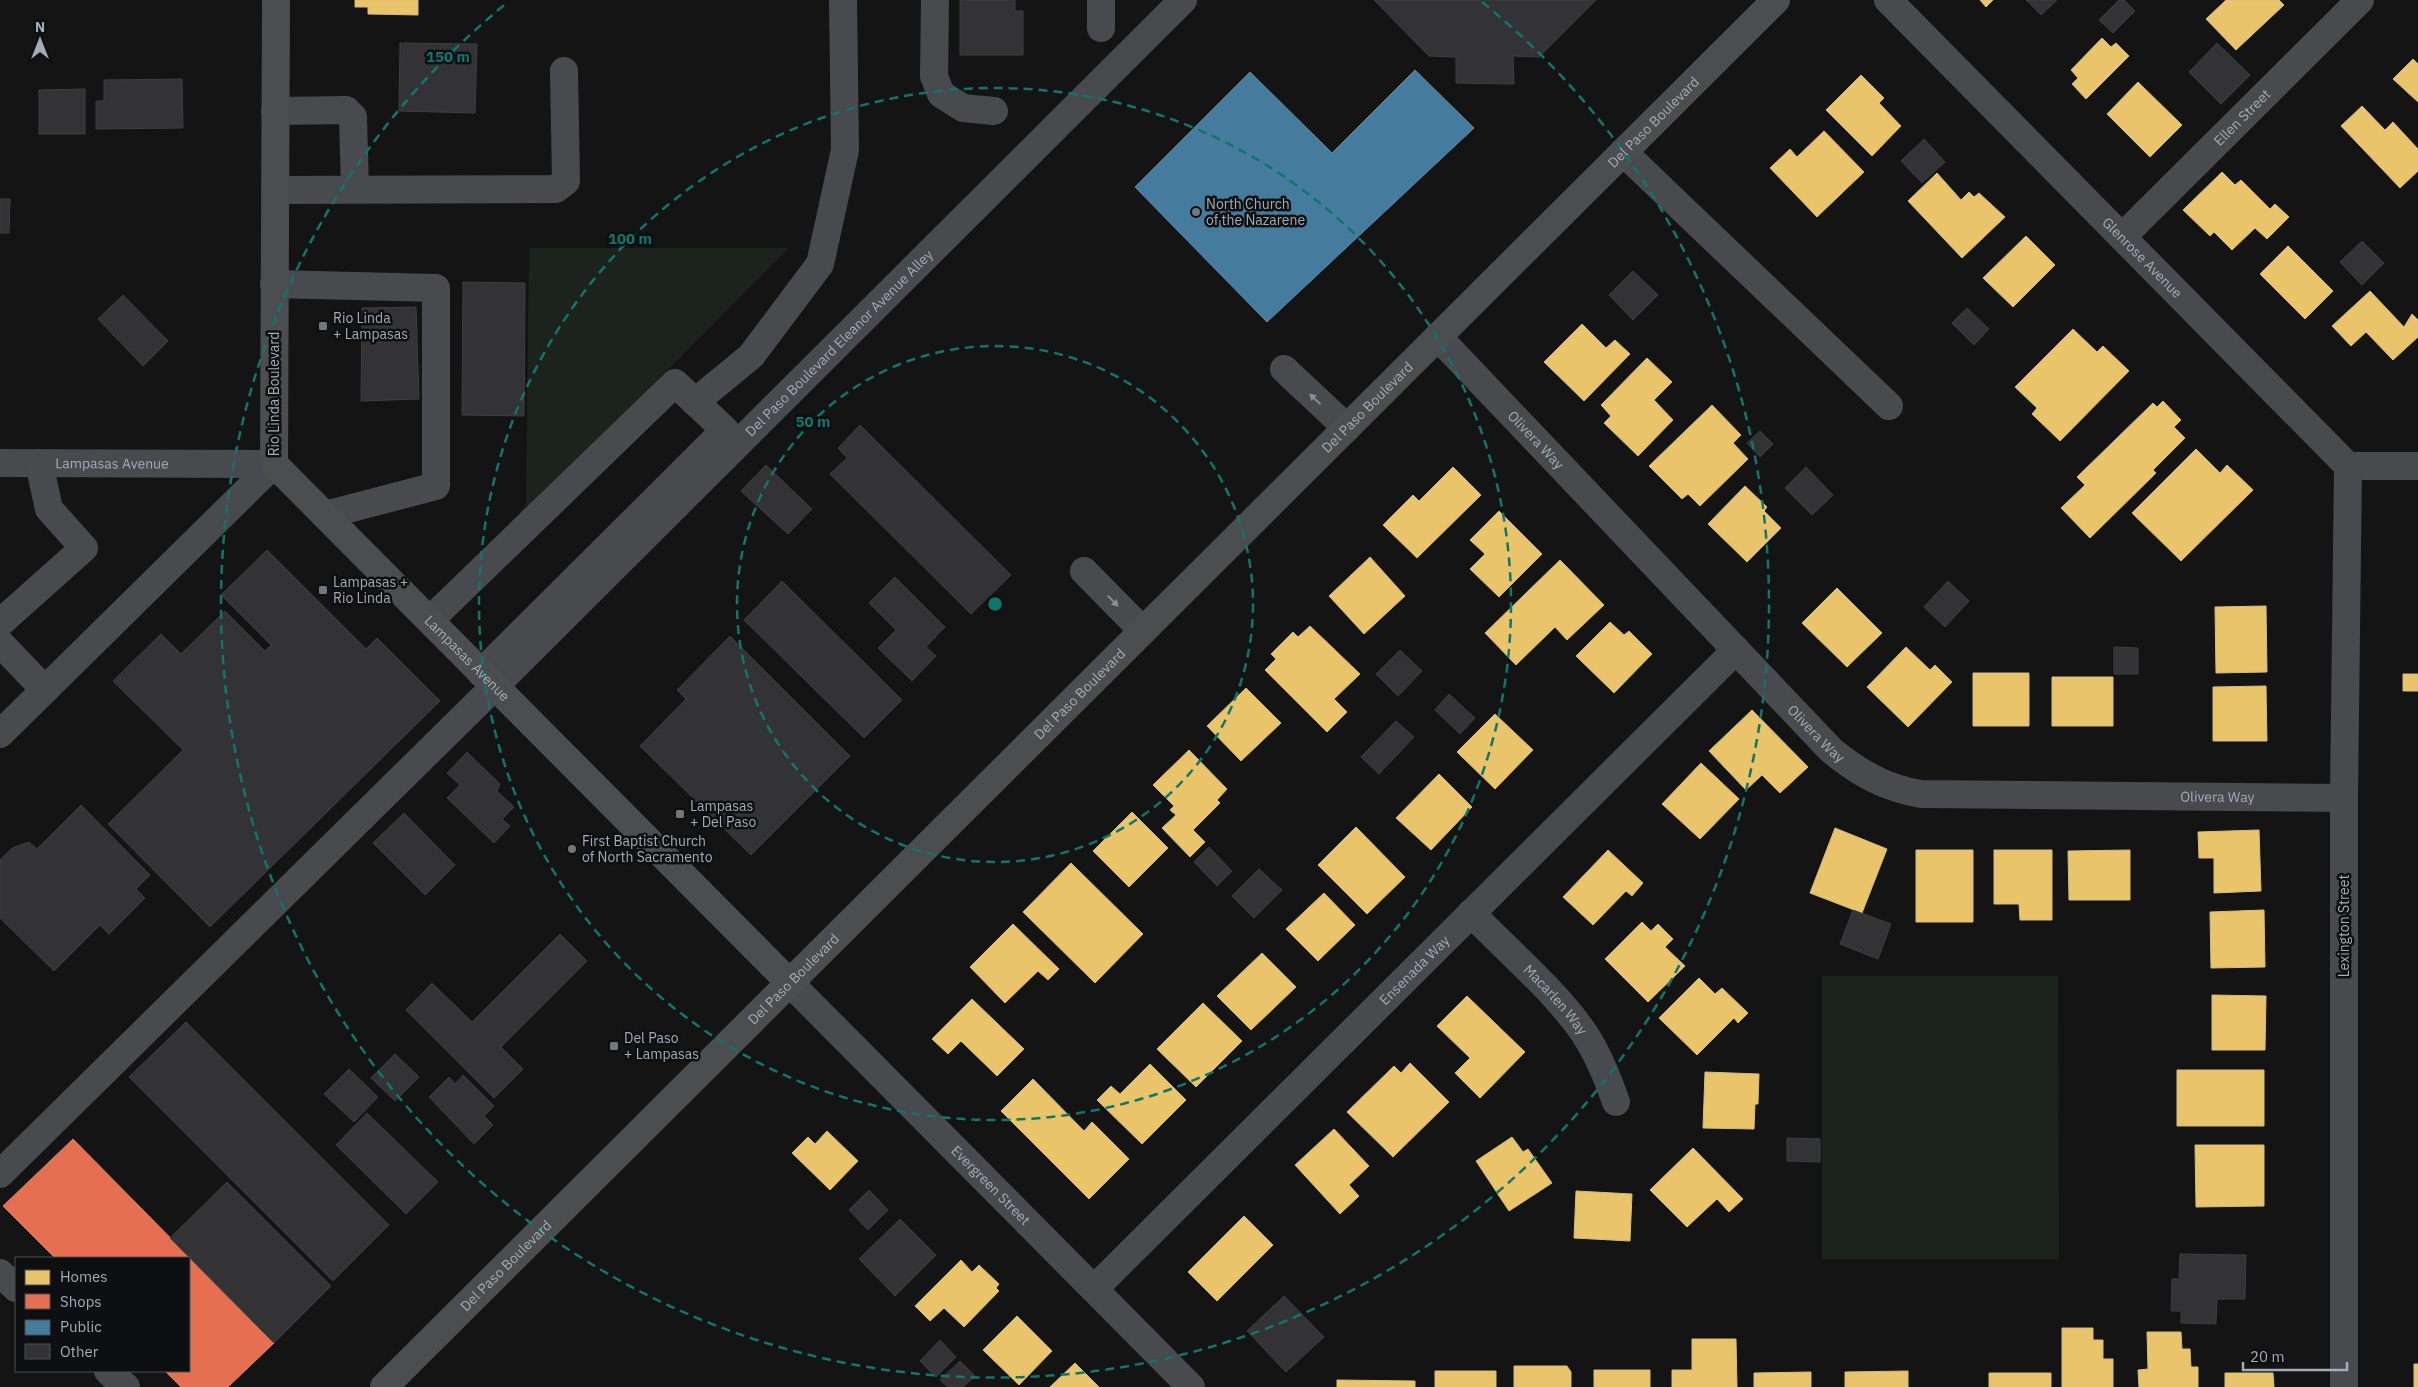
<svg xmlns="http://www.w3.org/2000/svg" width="2418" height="1387" font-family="'IBM Plex Sans',sans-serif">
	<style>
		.green { fill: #1c231d }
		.homes { fill: #e9c46a; stroke: #d4bd81 }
		.shops { fill: #e76f51; stroke: #d38170 }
		.public { fill: #457b9d; stroke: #628aa5 }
		.building { fill: #333335; stroke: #3d3e41 }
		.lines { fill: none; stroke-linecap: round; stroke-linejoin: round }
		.minor { stroke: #484a4d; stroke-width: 28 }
		.major { stroke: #4b4d4f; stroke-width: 28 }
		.oneway { fill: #888f97 }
		.ring { fill: none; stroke: #0f766e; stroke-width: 2.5; stroke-dasharray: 9 6 }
		.poi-dot { fill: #72777e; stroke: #0e0f10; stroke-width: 2 }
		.labels { text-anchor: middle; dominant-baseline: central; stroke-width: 5; stroke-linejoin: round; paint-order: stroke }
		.street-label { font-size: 14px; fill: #a4acb7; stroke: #0e0f10 }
		.poi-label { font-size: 14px; fill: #a4acb7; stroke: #0e0f10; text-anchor: start }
		.centre { fill: #0f766e; stroke: #0e0f10; stroke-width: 2.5 }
		.ring-label { font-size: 15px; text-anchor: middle; font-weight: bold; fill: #0f766e; stroke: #0e0f10; stroke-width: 5; stroke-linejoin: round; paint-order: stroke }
	</style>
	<rect width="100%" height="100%" fill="#141414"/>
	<path class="green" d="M 529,248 L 789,248 L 510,529 L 526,503 Z
		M 1822,976 L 2058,976 L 2059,1259 L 1822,1259 Z"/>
	<path class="homes" d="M 355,0 L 418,0 L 418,15 L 368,14 L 368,7 L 355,7 Z
		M 1980,0 L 1993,0 L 1986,7 Z
		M 2226,0 L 2279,0 L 2284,5 L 2236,50 L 2206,19 Z
		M 2102,38 L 2111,47 L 2116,43 L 2129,56 L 2086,99 L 2072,84 L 2078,78 L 2071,70 Z
		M 2413,59 L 2418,64 L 2418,102 L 2393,79 Z
		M 1861,75 L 1884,98 L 1879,103 L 1901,126 L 1872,156 L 1826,110 Z
		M 2138,82 L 2182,125 L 2150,157 L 2107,114 Z
		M 2362,106 L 2385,130 L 2393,122 L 2418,149 L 2418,171 L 2400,188 L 2341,126 Z
		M 1824,131 L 1864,172 L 1817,217 L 1770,168 L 1790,149 L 1797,157 Z
		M 2222,172 L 2235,185 L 2241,180 L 2270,209 L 2275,204 L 2289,217 L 2267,239 L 2255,228 L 2232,250 L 2214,232 L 2210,236 L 2183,210 Z
		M 1937,173 L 1961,200 L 1969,192 L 1974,197 L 1979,193 L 2005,217 L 1962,258 L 1908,201 Z
		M 2026,236 L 2055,265 L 2013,307 L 1983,278 Z
		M 2288,246 L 2333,291 L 2305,319 L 2260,274 Z
		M 2370,291 L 2404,327 L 2412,314 L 2418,320 L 2418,337 L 2393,360 L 2366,332 L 2351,346 L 2332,326 Z
		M 1582,324 L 1606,348 L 1615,340 L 1630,354 L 1584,401 L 1544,362 Z
		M 2073,329 L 2097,352 L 2103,346 L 2129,371 L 2060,441 L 2032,414 L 2037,408 L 2015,387 Z
		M 1647,358 L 1672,382 L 1654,400 L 1673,420 L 1638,456 L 1604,423 L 1611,416 L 1601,405 Z
		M 2163,401 L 2181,420 L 2174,427 L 2185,438 L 2153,470 L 2156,473 L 2090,538 L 2061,508 L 2085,485 L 2077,477 L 2153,403 L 2157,407 Z
		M 1712,405 L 1741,435 L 1733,443 L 1748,459 L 1700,506 L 1688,494 L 1682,499 L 1649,466 Z
		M 2196,449 L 2220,473 L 2227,465 L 2253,490 L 2181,561 L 2132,513 Z
		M 1453,467 L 1481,495 L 1417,558 L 1383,525 L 1413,495 L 1419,501 Z
		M 1745,486 L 1767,507 L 1764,511 L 1781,528 L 1747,562 L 1708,524 Z
		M 1499,511 L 1542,554 L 1499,597 L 1470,569 L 1485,554 L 1470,540 Z
		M 1370,557 L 1405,596 L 1364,634 L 1329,596 Z
		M 1560,560 L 1604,605 L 1567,640 L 1555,627 L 1516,665 L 1485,633 Z
		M 1837,588 L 1882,633 L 1847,667 L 1802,623 Z
		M 2266,606 L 2267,672 L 2216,673 L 2215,607 Z
		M 1610,622 L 1624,635 L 1629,631 L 1652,654 L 1614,693 L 1576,656 Z
		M 1310,626 L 1360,674 L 1334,699 L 1347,712 L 1327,732 L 1265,670 L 1276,659 L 1271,654 L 1293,632 L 1298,637 Z
		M 1906,647 L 1930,670 L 1935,665 L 1952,682 L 1908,727 L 1867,687 Z
		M 1973,673 L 2029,673 L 2029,726 L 1973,726 Z
		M 2403,674 L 2418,674 L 2418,691 L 2403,691 Z
		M 2052,677 L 2113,677 L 2113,726 L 2052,726 Z
		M 2266,686 L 2267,741 L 2213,741 L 2213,687 Z
		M 1246,688 L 1281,723 L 1241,761 L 1207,726 Z
		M 1752,710 L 1808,767 L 1780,793 L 1762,775 L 1746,790 L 1709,751 Z
		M 1495,714 L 1533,750 L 1495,789 L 1457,752 Z
		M 1189,750 L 1227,789 L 1217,800 L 1220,803 L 1193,830 L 1205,842 L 1190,857 L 1162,828 L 1176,815 L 1170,810 L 1174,806 L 1153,785 Z
		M 1701,763 L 1739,799 L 1700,839 L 1662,804 Z
		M 1439,774 L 1472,807 L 1431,850 L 1396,818 Z
		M 1132,812 L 1168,848 L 1129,887 L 1093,851 Z
		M 1356,827 L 1405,877 L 1367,914 L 1318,865 Z
		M 1835,828 L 1887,849 L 1862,913 L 1810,893 Z
		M 2259,830 L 2261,891 L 2214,893 L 2214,858 L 2199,858 L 2198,832 Z
		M 1608,850 L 1643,883 L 1632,896 L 1626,891 L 1593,925 L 1563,897 Z
		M 1916,850 L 1973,850 L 1973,922 L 1916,922 Z
		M 1994,850 L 2052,850 L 2052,920 L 2020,920 L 2019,904 L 1994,904 Z
		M 2130,850 L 2130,900 L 2069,900 L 2068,851 Z
		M 1071,863 L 1143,934 L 1095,983 L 1023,912 Z
		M 1324,893 L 1355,925 L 1318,961 L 1286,929 Z
		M 2264,910 L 2265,967 L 2211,968 L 2210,912 Z
		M 1642,922 L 1651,931 L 1658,924 L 1673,939 L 1665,947 L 1685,966 L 1648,1002 L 1605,959 Z
		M 1013,924 L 1059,969 L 1048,980 L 1038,971 L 1005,1003 L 970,967 Z
		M 1262,953 L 1296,987 L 1251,1030 L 1217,996 Z
		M 1699,978 L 1715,994 L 1722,988 L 1748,1013 L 1738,1023 L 1734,1018 L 1697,1055 L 1659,1018 Z
		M 2212,995 L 2266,996 L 2265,1050 L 2212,1050 Z
		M 1467,996 L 1525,1052 L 1480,1098 L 1455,1073 L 1470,1058 L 1437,1026 Z
		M 972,999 L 1024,1049 L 997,1076 L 961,1041 L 948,1054 L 932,1039 Z
		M 1203,1003 L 1242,1041 L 1196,1087 L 1157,1049 Z
		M 1410,1063 L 1449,1102 L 1393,1157 L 1347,1112 L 1394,1066 L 1401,1073 Z
		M 1150,1064 L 1186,1100 L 1142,1144 L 1097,1100 L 1111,1086 L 1120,1094 Z
		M 2177,1070 L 2264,1070 L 2264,1126 L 2177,1126 Z
		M 1705,1072 L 1759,1074 L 1758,1104 L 1755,1104 L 1754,1129 L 1703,1128 Z
		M 1033,1079 L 1084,1131 L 1092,1122 L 1129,1159 L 1089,1199 L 1001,1111 Z
		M 1334,1129 L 1369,1166 L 1349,1185 L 1359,1196 L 1340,1214 L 1295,1165 Z
		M 827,1131 L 858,1161 L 830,1190 L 792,1153 L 808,1137 L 815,1144 Z
		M 1512,1137 L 1523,1152 L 1528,1149 L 1552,1183 L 1509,1211 L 1476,1161 Z
		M 2195,1145 L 2264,1145 L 2264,1206 L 2196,1207 Z
		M 1693,1148 L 1743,1199 L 1729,1212 L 1717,1199 L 1687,1227 L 1650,1190 Z
		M 1576,1191 L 1632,1194 L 1630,1241 L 1574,1238 Z
		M 1244,1216 L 1273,1245 L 1217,1301 L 1188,1272 Z
		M 961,1260 L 972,1272 L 979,1265 L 999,1284 L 996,1288 L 999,1291 L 964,1327 L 944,1308 L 930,1321 L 915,1306 Z
		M 1017,1316 L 1052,1351 L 1019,1385 L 983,1350 Z
		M 2062,1328 L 2093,1328 L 2093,1340 L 2103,1340 L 2103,1359 L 2113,1359 L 2113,1387 L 2062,1387 Z
		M 2147,1332 L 2181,1332 L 2182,1349 L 2190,1349 L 2191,1367 L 2198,1367 L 2198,1387 L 2139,1387 L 2138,1370 L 2148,1369 Z
		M 1692,1339 L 1736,1339 L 1737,1387 L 1672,1387 L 1672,1370 L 1692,1370 Z
		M 1075,1363 L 1099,1387 L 1050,1387 Z
		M 2414,1364 L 2418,1364 L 2418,1387 L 2414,1387 Z
		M 1514,1366 L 1567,1366 L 1571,1372 L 1571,1387 L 1514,1387 Z
		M 1594,1370 L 1650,1370 L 1650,1387 L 1594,1387 Z
		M 1435,1371 L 1496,1371 L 1496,1387 L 1435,1387 Z
		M 1908,1371 L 1908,1387 L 1845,1387 L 1845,1372 Z
		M 1811,1372 L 1811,1387 L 1754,1387 L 1754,1373 Z
		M 1989,1373 L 2051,1373 L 2051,1387 L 1989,1387 Z
		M 2225,1373 L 2273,1373 L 2274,1387 L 2225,1387 Z
		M 1337,1380 L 1415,1381 L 1415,1387 L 1337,1387 Z"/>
	<path class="shops" d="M 73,1139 L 274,1343 L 228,1387 L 181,1387 L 165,1371 L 189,1371 L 189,1258 L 55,1258 L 3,1206 Z"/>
	<path class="public" d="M 1415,70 L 1474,128 L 1267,322 L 1135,187 L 1250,72 L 1332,153 Z"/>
	<path class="building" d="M 960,0 L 1015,0 L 1015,11 L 1023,11 L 1023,55 L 960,55 Z
		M 1374,0 L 1596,0 L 1539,57 L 1513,56 L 1514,84 L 1456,83 L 1456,57 L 1429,56 Z
		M 2026,0 L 2057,0 L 2041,15 Z
		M 2119,0 L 2124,0 L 2135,11 L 2113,33 L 2099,20 Z
		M 400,43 L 477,44 L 475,113 L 399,111 Z
		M 2217,43 L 2250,75 L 2221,104 L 2189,72 Z
		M 182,79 L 183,128 L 96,129 L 96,101 L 104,101 L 104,80 Z
		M 85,89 L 85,134 L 39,134 L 39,90 Z
		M 1924,139 L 1945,162 L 1922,183 L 1901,161 Z
		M 0,199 L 10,199 L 9,233 L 0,233 Z
		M 2362,241 L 2384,263 L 2362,285 L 2340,262 Z
		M 1633,271 L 1658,295 L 1633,320 L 1609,295 Z
		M 463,282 L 525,283 L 524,416 L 462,415 Z
		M 123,295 L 168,341 L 143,366 L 98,319 Z
		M 416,307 L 419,399 L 361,401 L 362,308 Z
		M 1967,308 L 1989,329 L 1974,345 L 1952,323 Z
		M 860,425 L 1011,575 L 971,614 L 830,474 L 847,458 L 838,448 Z
		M 1760,431 L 1773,444 L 1760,457 L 1747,443 Z
		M 766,465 L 812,509 L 788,534 L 741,491 Z
		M 1806,467 L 1833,495 L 1812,515 L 1785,488 Z
		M 267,550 L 366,649 L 377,638 L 440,701 L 210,927 L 108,824 L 183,750 L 113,681 L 161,634 L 181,654 L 225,611 L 265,651 L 271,645 L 221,595 Z
		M 895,577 L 945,627 L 926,647 L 936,656 L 912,681 L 878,648 L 896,630 L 869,603 Z
		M 782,581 L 902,700 L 864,738 L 744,620 Z
		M 1948,581 L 1969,601 L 1945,627 L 1924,607 Z
		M 730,636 L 850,756 L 751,855 L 640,746 L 686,699 L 677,690 Z
		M 2114,647 L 2138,648 L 2138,674 L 2114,674 Z
		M 1400,650 L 1422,671 L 1398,696 L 1376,674 Z
		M 1449,694 L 1475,718 L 1460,734 L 1435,710 Z
		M 1396,721 L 1414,737 L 1379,774 L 1361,757 Z
		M 467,752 L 500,784 L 497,791 L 514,807 L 502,819 L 510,826 L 494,843 L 447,798 L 460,785 L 447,773 Z
		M 81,805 L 150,875 L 136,889 L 145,898 L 109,934 L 100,925 L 54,971 L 0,918 L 0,860 L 12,848 L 29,842 L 37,849 Z
		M 404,813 L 455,865 L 425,895 L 373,843 Z
		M 1209,847 L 1232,871 L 1217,886 L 1194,862 Z
		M 1259,869 L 1282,890 L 1254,918 L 1232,896 Z
		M 1853,910 L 1891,924 L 1878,959 L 1840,944 Z
		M 560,934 L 587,961 L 501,1047 L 523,1069 L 494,1098 L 406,1010 L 432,983 L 472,1022 Z
		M 186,1022 L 389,1225 L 333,1281 L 129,1077 Z
		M 395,1054 L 419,1077 L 395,1101 L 371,1078 Z
		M 349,1069 L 378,1097 L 354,1122 L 324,1094 Z
		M 463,1075 L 494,1106 L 484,1116 L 493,1125 L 474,1144 L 429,1097 L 449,1077 L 455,1084 Z
		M 367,1113 L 438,1182 L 406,1214 L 336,1145 Z
		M 1787,1138 L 1820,1139 L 1820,1162 L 1787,1161 Z
		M 227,1182 L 331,1286 L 274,1343 L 170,1238 Z
		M 869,1190 L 888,1210 L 868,1230 L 849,1210 Z
		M 900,1219 L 936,1255 L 895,1296 L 859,1259 Z
		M 2180,1254 L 2246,1255 L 2245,1299 L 2217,1299 L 2216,1324 L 2181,1323 L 2181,1311 L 2171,1311 L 2172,1279 L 2179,1279 Z
		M 1284,1296 L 1324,1337 L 1286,1372 L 1247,1331 Z
		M 940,1340 L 956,1357 L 936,1377 L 920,1361 Z
		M 960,1361 L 975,1376 L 963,1387 L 948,1387 L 940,1380 Z"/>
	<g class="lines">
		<g class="minor">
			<path d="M 935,0 L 934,76 L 941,94 L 963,108 L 994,111"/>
			<path d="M 1101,0 L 1101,28"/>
			<path id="s1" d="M 1888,0 L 2348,466 L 2418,466"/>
			<path d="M 275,111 L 346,110 L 353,117 L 355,189"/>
			<path d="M 1623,152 L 1889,406"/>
			<path d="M 275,190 L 556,189 L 566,181 L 564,71"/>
			<path id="s2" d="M 2123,236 L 2360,0"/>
			<path d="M 274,284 L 436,288 L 436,486 L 325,515"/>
			<path id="s3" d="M 1438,337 L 1831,750 C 1859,773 1885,788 1921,794 L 2344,798"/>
			<path d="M 1284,369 L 1347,428"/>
			<path d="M 695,402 L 751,356 L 820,264 L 845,150 L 843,0"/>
			<path id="s4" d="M 0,463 L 274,464"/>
			<path d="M 1084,571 L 1143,631"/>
			<path d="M 430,620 L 675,383 L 725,430 L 481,673"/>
			<path d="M 0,623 L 84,548 L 49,509 L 39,463"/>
			<path d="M 0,643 L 45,690"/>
			<path d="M 0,734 L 274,464"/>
			<path id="s5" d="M 1471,913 C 1507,950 1556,992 1584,1033 C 1598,1054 1608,1079 1616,1102"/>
			<path id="s6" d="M 790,983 L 1191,1387"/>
			<path id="s7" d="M 0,1174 L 495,686 L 1183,0"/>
			<path d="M 0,1273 L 16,1288"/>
			<path id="s8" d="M 1094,1289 L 1736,650"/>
			<path d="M 108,1371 L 126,1387"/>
			<path d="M 2344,1387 L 2344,798 L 2348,466"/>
		</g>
		<g class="major">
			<path id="s9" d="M 276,0 L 274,464 L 790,983"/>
			<path id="s10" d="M 384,1387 L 1776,0"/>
		</g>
	</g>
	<defs><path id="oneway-solid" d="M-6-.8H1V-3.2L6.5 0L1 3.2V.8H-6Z" transform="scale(1.25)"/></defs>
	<g class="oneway">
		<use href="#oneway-solid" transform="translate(1315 399) rotate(-137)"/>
		<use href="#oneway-solid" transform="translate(1113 601) rotate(46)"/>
	</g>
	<g class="ring">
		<circle cx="995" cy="604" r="258"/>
		<circle cx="995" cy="604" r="516"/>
		<path d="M1482 2A774 774 0 1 1 508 2"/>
	</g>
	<g class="poi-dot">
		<circle cx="1196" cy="212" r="5"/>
		<rect x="318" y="321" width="10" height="10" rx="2.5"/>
		<rect x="318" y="585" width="10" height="10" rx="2.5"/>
		<rect x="675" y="809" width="10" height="10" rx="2.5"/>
		<circle cx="572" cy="849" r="5"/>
		<rect x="609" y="1041" width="10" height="10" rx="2.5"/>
	</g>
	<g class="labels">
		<g class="street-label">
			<text stroke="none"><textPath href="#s2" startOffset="168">Ellen Street</textPath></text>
			<text stroke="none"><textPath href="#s10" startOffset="1792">Del Paso Boulevard</textPath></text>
			<text stroke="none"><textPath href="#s1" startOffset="362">Glenrose Avenue</textPath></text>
			<text stroke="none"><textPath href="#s7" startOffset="1181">Del Paso Boulevard Eleanor Avenue Alley</textPath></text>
			<text transform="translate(274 394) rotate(-90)">Rio Linda Boulevard</text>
			<text stroke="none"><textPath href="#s10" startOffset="1388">Del Paso Boulevard</textPath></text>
			<text stroke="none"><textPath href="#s3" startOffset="142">Olivera Way</textPath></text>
			<text stroke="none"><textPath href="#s4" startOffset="112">Lampasas Avenue</textPath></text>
			<text stroke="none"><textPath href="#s9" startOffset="738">Lampasas Avenue</textPath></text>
			<text stroke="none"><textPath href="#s10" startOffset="982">Del Paso Boulevard</textPath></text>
			<text stroke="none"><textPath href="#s3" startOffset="548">Olivera Way</textPath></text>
			<text stroke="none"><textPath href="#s3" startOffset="968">Olivera Way</textPath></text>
			<text transform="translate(2344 926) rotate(-90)">Lexington Street</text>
			<text stroke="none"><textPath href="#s8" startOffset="452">Ensenada Way</textPath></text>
			<text stroke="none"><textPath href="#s10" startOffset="578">Del Paso Boulevard</textPath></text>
			<text stroke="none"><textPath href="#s5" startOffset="121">Macarlen Way</textPath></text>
			<text stroke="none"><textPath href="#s6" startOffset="285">Evergreen Street</textPath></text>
			<text stroke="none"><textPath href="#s10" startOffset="172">Del Paso Boulevard</textPath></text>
		</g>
		<g class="poi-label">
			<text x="1206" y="204">North Church<tspan x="1206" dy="16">of the Nazarene</tspan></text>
			<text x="333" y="318">Rio Linda<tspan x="333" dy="16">+ Lampasas</tspan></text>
			<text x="333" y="582">Lampasas +<tspan x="333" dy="16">Rio Linda</tspan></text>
			<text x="690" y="806">Lampasas<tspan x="690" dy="16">+ Del Paso</tspan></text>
			<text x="582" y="841">First Baptist Church<tspan x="582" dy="16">of North Sacramento</tspan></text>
			<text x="624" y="1038">Del Paso<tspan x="624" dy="16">+ Lampasas</tspan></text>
		</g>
	</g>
	<circle cx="995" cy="604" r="8" class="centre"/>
	<g class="ring-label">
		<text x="448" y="62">150 m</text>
		<text x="630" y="244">100 m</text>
		<text x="813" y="427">50 m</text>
	</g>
	<rect x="15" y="1257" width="175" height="115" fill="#0e0f10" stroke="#4a4e53"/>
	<rect x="25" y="1270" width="25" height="15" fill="#e9c46a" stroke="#4a4e53"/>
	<text x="60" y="1282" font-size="15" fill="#a4acb7">Homes</text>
	<rect x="25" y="1294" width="25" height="15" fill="#e76f51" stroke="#4a4e53"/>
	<text x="60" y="1307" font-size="15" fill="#a4acb7">Shops</text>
	<rect x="25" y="1320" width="25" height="15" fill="#457b9d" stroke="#4a4e53"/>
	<text x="60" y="1332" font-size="15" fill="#a4acb7">Public</text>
	<rect x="25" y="1344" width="25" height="15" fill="#333335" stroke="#4a4e53"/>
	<text x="60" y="1357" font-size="15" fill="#a4acb7">Other</text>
	<g transform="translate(40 40)" stroke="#0e0f10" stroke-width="4" paint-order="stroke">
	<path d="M0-4L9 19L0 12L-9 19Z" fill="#a4acb7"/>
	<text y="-8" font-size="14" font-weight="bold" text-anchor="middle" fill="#a4acb7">N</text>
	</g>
	<path d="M2243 1362v8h104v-8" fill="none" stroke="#a4acb7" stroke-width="2.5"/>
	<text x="2250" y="1362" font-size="15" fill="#a4acb7" stroke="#0e0f10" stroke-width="4" paint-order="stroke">20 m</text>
</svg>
